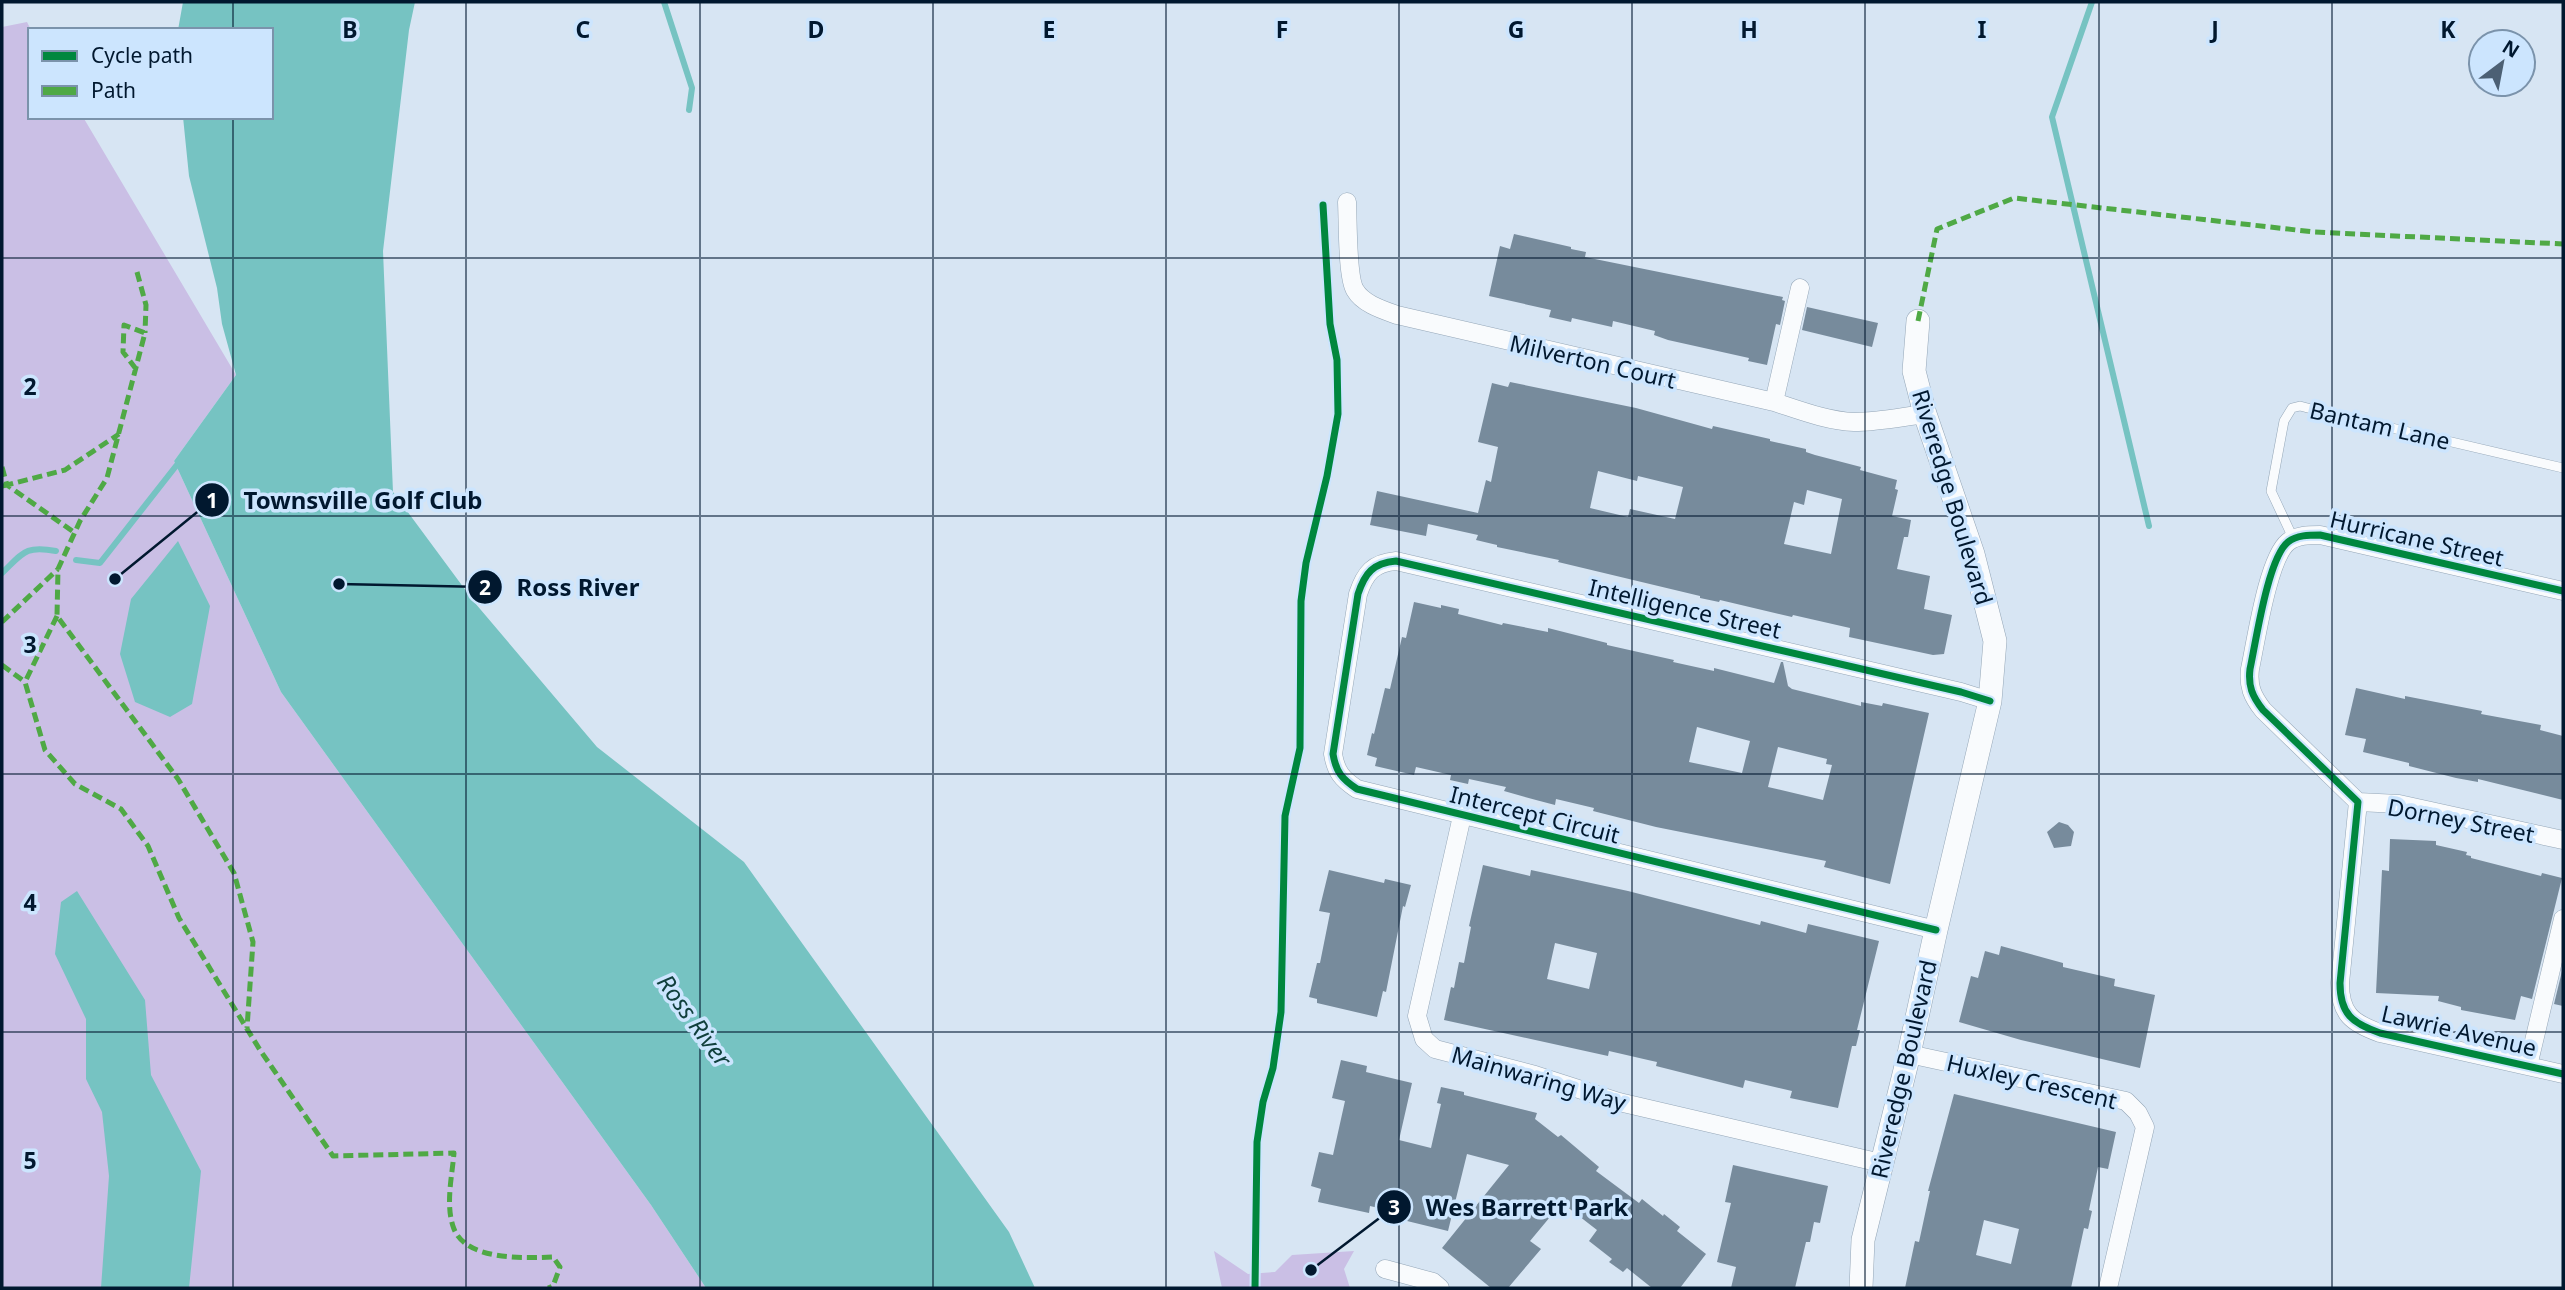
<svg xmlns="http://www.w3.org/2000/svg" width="2565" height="1290" font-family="'Noto Sans',sans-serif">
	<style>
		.green { fill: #cabfe5 }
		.water { fill: #76c3c2 }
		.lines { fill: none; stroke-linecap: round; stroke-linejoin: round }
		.stream { stroke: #76c3c2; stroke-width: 6 }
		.building { fill: #778b9c; fill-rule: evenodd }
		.service-casing { stroke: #94a6b7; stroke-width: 10 }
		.minor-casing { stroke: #94a6b7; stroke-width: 19 }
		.tertiary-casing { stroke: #94a6b7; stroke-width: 24 }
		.service { stroke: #f9fbfd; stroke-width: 9 }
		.minor { stroke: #f9fbfd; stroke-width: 18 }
		.tertiary { stroke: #f9fbfd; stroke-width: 23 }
		.quiet { stroke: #4fa945; stroke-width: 5; stroke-dasharray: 10 5; stroke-linecap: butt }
		.cycleway-casing { stroke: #cce5fe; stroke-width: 11 }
		.cycleway { stroke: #00873e; stroke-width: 7 }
		.grid { fill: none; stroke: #01182f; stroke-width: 2; stroke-opacity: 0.55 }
		.labels { text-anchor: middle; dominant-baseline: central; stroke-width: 7; stroke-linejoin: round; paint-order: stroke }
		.street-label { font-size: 23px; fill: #01182f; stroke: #cce5fe }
		.water-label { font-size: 24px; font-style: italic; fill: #11403d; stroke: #cce5fe }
		.grid-label { font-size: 23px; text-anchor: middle; font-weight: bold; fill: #01182f; stroke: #cce5fe; stroke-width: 7; stroke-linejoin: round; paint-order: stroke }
		.leader { fill: none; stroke: #01182f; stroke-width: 2.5 }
		.callout-dot { fill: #01182f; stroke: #cce5fe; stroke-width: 2.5 }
		.mark-label { font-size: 21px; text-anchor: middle; font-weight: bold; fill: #fff }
		.callout-label { font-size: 24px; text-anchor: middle; font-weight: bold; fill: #01182f; stroke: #cce5fe; stroke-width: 7; stroke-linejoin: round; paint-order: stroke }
	</style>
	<rect width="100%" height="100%" fill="#d7e5f3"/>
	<path class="green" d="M 27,22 L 31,30 L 30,117 L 83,117 L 236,375 L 174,461 L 281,692 L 651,1205 L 706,1288 L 2,1288 L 2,27 Z
		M 1214,1251 L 1248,1274 L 1275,1272 L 1292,1255 L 1354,1251 L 1344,1269 L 1350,1288 L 1222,1288 Z"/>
	<path class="water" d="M 183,2 L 415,2 L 409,30 L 383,251 L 393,492 L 475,603 L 597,747 L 744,862 L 1009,1232 L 1035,1288 L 706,1288 L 651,1205 L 281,692 L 174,461 L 236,375 L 222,324 L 217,288 L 189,176 L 183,117 L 271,117 L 271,30 L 178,30 Z
		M 178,541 L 210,606 L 192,704 L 170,717 L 135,702 L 120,654 L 131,599 Z
		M 77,891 L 145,1000 L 151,1075 L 201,1171 L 189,1288 L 101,1288 L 109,1176 L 102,1112 L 86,1079 L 86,1019 L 55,954 L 61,902 Z"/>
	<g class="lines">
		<path class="stream" d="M 664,2 L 692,88 L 689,110
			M 2092,2 L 2052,117 L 2149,526
			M 76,560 L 100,563 L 176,466
			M 2,573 C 23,553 25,545 56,551"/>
	</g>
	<path class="building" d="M 1514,234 L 1571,247 L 1571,249 L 1586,252 L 1585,257 L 1783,297 L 1782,300 L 1785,301 L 1780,325 L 1776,324 L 1767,365 L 1748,361 L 1749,358 L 1668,340 L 1654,335 L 1655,331 L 1613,321 L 1612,327 L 1572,318 L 1571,322 L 1549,317 L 1551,310 L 1489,296 L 1500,246 L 1510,249 Z
		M 1807,307 L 1878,323 L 1872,347 L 1802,330 Z
		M 1510,382 L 1636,408 L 1712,429 L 1713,426 L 1770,439 L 1770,441 L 1806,449 L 1806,452 L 1815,455 L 1861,467 L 1860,470 L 1897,480 L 1895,489 L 1898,490 L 1892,516 L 1911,520 L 1908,537 L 1904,537 L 1897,569 L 1930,576 L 1924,609 L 1952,615 L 1944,654 L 1933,655 L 1849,637 L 1850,628 L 1793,615 L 1792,617 L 1720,600 L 1719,602 L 1700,598 L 1700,596 L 1558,562 L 1559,560 L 1497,547 L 1497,545 L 1476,540 L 1478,535 L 1428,524 L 1426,536 L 1370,525 L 1377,491 L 1478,513 L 1486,480 L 1491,482 L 1498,447 L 1478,442 L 1492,383 L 1508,387 ZM 1598,471 L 1637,481 L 1638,476 L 1683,487 L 1675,519 L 1630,509 L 1628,517 L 1590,508 ZM 1807,490 L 1842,499 L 1831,554 L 1784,544 L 1794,502 L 1804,505 Z
		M 1414,602 L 1441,608 L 1441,605 L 1459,609 L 1458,614 L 1502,625 L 1503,623 L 1548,632 L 1548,628 L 1607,643 L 1607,645 L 1674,660 L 1673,662 L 1714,671 L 1714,668 L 1774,683 L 1781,662 L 1783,662 L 1788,686 L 1792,689 L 1861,706 L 1861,702 L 1882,706 L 1883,703 L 1929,713 L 1890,884 L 1824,867 L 1826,861 L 1656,827 L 1593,811 L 1594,808 L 1556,799 L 1555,805 L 1536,800 L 1504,791 L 1506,787 L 1469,779 L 1468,784 L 1450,780 L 1451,775 L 1416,767 L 1414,775 L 1375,766 L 1377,758 L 1367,755 L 1372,733 L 1374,734 L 1385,688 L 1390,689 L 1402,637 L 1406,638 ZM 1697,727 L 1750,741 L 1742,773 L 1689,762 ZM 1778,747 L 1827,759 L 1826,764 L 1832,765 L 1823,800 L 1768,787 Z
		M 2356,688 L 2405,699 L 2405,696 L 2482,711 L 2481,714 L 2541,725 L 2540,730 L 2563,736 L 2563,800 L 2478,779 L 2478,782 L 2456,778 L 2409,766 L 2409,763 L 2363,752 L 2366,739 L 2345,735 Z
		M 2059,822 L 2068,825 L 2074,832 L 2071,846 L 2054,848 L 2047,832 Z
		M 2390,839 L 2436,841 L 2436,845 L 2467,852 L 2466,855 L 2471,856 L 2471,858 L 2541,876 L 2542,873 L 2562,878 L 2532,999 L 2521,996 L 2515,1020 L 2461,1010 L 2461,1007 L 2438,1001 L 2439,996 L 2376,993 L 2382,870 L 2389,871 Z
		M 1483,865 L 1530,876 L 1531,870 L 1628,891 L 1760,925 L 1761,921 L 1806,933 L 1808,924 L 1879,941 L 1857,1030 L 1860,1030 L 1856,1046 L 1852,1046 L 1838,1108 L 1790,1098 L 1792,1091 L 1745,1080 L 1743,1088 L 1656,1066 L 1657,1062 L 1648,1060 L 1609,1051 L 1608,1056 L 1444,1020 L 1451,987 L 1454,988 L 1459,962 L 1464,963 L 1471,927 L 1469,926 ZM 1555,943 L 1597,953 L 1589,989 L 1547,979 Z
		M 1329,870 L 1384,883 L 1385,879 L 1411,885 L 1405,907 L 1403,906 L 1386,992 L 1383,991 L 1377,1017 L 1317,1003 L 1317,999 L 1309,997 L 1317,963 L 1320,963 L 1330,913 L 1319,911 Z
		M 2001,946 L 2063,963 L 2063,967 L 2115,979 L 2114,986 L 2155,995 L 2140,1068 L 2021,1040 L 1959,1022 L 1971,976 L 1978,978 L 1985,951 L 1999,955 Z
		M 2563,967 L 2563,1006 L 2554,1004 Z
		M 1341,1060 L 1367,1066 L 1366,1072 L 1412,1083 L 1399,1140 L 1431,1148 L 1441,1104 L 1437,1103 L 1441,1087 L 1464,1092 L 1464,1095 L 1537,1113 L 1535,1119 L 1558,1137 L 1561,1135 L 1599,1167 L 1596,1171 L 1639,1203 L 1642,1199 L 1663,1216 L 1664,1214 L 1680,1227 L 1677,1231 L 1706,1254 L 1680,1288 L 1652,1288 L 1627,1268 L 1623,1272 L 1609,1262 L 1612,1259 L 1589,1241 L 1597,1230 L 1566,1206 L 1559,1215 L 1555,1211 L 1530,1241 L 1541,1249 L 1508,1288 L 1491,1288 L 1442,1248 L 1509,1165 L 1467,1154 L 1448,1231 L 1407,1221 L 1408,1215 L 1370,1206 L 1369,1213 L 1318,1202 L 1321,1189 L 1311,1186 L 1319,1152 L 1333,1155 L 1345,1101 L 1332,1098 Z
		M 1954,1094 L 2116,1132 L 2108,1169 L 2098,1167 L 2089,1210 L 2092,1211 L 2088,1229 L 2084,1228 L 2071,1288 L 1905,1288 L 1915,1241 L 1919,1242 L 1930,1191 L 1928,1191 ZM 1984,1220 L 2019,1229 L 2011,1264 L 1976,1255 Z
		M 1733,1165 L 1828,1186 L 1820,1223 L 1814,1222 L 1810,1242 L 1806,1242 L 1795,1288 L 1731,1288 L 1736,1267 L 1717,1262 L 1731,1203 L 1725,1202 Z"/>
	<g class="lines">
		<defs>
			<path id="service" d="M 2293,538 L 2271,491 L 2284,421 L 2292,408 L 2300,406 L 2319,411 L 2563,468"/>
			<path id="minor" d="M 1347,202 C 1348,221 1347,277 1355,290 C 1363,304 1383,310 1397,315 L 1774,402 C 1799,410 1827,421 1854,422 C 1878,422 1901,417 1925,414
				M 1774,402 L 1800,288
				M 2563,591 L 2320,535 C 2309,535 2297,535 2288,542 C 2268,558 2256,641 2250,669 C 2248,686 2252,696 2263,710 L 2358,802 L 2340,983 C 2340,1014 2352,1023 2380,1033 L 2563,1074
				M 2358,802 L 2399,804 L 2563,840
				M 1462,816 L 1417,1016 L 1424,1039 L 1435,1049 L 1535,1075 L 1619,1102 L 1881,1163
				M 1936,930 L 1357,789 C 1342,779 1336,772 1333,754 L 1358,594 C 1365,573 1373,563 1396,561 L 1961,692 L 1990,701
				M 1909,1054 L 2126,1101 L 2138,1113 L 2145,1127 L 2108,1288
				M 2528,1066 L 2563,919
				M 1385,1269 L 1433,1282 L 1440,1288"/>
			<path id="tertiary" d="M 1861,1288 L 1863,1240 L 1909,1054 L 1936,930 L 1990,701 L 1995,641 L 1973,554 L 1925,414 L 1914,371 L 1918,321"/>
		</defs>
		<use href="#service" class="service-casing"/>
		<use href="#minor" class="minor-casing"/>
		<use href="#tertiary" class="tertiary-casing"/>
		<use href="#service" class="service"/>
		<use href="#minor" class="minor"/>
		<use href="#tertiary" class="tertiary"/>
		<path class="quiet" d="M 137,272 L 146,305 L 145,333
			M 1918,321 L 1937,229 L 2014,198 L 2314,232 L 2563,244
			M 136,369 L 123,352 L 124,325 L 145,333 L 107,478 L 80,521 L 58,569 L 57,616 L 178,779 L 234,873 L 253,942 L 247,1028
			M 2,467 L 7,485 L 65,470 L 119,434
			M 2,486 L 7,485 L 75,533
			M 57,616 L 25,682 L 45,750 L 75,784 L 121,809 L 148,846 L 179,918 L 260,1050 L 333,1156 L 454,1153 C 452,1177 445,1206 454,1229 C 467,1261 525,1258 553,1257 L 560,1267 L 553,1286 L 548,1288
			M 2,622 L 58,569
			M 2,665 L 25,682"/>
		<defs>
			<path id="cycleway" d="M 2563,591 L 2320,535 C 2309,535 2297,535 2288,542 C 2268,558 2256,641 2250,669 C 2248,686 2252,696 2263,710 L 2358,802 L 2340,983 C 2340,1014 2352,1023 2380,1033 L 2563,1074
				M 1936,930 L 1357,789 C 1342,779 1336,772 1333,754 L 1358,594 C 1365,573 1373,563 1396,561 L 1961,692 L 1990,701
				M 1255,1288 L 1257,1142 L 1263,1102 L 1273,1068 L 1281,1012 L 1285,816 L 1300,748 L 1301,601 L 1306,563 L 1327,476 L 1338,414 L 1337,360 L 1330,324 L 1323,205"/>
		</defs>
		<use href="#cycleway" class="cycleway-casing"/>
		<use href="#cycleway" class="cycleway"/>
	</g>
	<path class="grid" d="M 233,2 L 233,30M 466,2 L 466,1288M 700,2 L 700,1288M 933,2 L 933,1288M 1166,2 L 1166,1288M 1399,2 L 1399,1288M 1632,2 L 1632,1288M 1865,2 L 1865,1288M 2099,2 L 2099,1288M 2332,2 L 2332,1288M 233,117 L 233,1288M 2,258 L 2563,258M 2,516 L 2563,516M 2,774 L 2563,774M 2,1032 L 2563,1032"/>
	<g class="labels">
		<g class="street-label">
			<text transform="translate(1593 361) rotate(13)">Milverton Court</text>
			<text transform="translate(2380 425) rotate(13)">Bantam Lane</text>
			<text transform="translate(1953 497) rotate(73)">Riveredge Boulevard</text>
			<text transform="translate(2417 538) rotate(13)">Hurricane Street</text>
			<text transform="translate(1685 608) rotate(13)">Intelligence Street</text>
			<text transform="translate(1535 814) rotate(14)">Intercept Circuit</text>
			<text transform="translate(2461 820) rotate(11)">Dorney Street</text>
			<text transform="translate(2459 1030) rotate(13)">Lawrie Avenue</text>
			<text transform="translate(1903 1069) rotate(-77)">Riveredge Boulevard</text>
			<text transform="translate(1539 1078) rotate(16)">Mainwaring Way</text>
			<text transform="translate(2032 1081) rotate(13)">Huxley Crescent</text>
		</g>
		<g class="water-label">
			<text transform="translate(695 1020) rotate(54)">Ross River</text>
		</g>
	</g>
	<g class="grid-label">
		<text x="350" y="38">B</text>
		<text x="583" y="38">C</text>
		<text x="816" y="38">D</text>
		<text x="1049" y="38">E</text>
		<text x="1282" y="38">F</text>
		<text x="1516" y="38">G</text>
		<text x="1749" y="38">H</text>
		<text x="1982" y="38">I</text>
		<text x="2215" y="38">J</text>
		<text x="2448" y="38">K</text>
		<text x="30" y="395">2</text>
		<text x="30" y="653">3</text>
		<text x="30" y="911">4</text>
		<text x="30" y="1169">5</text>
	</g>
	<path class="leader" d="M115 579L212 500M339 584L485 587M1311 1270L1394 1207"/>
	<g class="callout-dot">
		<circle cx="115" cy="579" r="7"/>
		<circle cx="339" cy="584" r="7"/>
		<circle cx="1311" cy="1270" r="7"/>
		<circle cx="212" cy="500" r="18"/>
		<circle cx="485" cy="587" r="18"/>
		<circle cx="1394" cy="1207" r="18"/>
	</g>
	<g class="mark-label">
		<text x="212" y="508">1</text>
		<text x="485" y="595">2</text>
		<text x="1394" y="1215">3</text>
	</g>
	<g class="callout-label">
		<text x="363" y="509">Townsville Golf Club</text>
		<text x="578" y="596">Ross River</text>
		<text x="1527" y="1216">Wes Barrett Park</text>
	</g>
	<rect width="2565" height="1290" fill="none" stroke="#01182f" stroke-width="7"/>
	<rect x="28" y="28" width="245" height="91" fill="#cce5fe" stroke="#7b93ab" stroke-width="2"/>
	<rect x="42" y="51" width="35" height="10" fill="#00873e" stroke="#7b93ab" stroke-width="2"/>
	<text x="91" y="63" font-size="21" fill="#01182f">Cycle path</text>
	<rect x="42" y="86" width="35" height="10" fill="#4fa945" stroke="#7b93ab" stroke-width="2"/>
	<text x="91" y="98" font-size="21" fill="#01182f">Path</text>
	<g transform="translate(2502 63) rotate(32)"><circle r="33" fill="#cce5fe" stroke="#7b93ab" stroke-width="2"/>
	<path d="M0-5L12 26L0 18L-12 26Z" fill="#4c6074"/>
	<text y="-10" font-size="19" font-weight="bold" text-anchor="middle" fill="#01182f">N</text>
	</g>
</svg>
